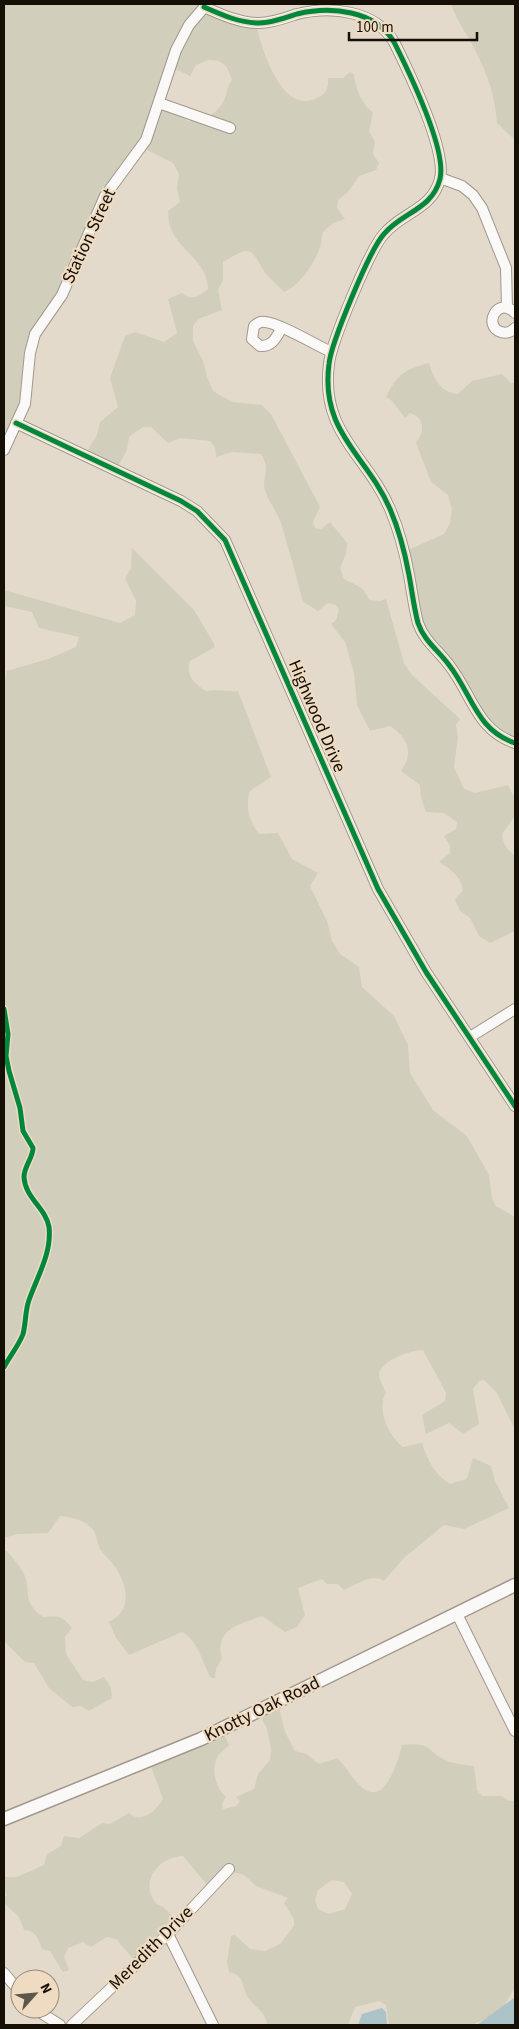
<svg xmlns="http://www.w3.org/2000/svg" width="519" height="2029" font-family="'Source Sans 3',sans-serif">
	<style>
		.green { fill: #d1cebc; fill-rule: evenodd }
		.water { fill: #acc4c8 }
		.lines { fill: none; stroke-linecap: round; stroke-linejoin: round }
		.minor-casing { stroke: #9f988d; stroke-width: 12 }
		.major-casing { stroke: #9f988d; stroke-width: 15 }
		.minor { stroke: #fbf9f7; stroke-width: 10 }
		.major { stroke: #fbf9f7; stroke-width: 12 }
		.cycleway-casing { stroke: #eedbc1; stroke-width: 8 }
		.cycleway { stroke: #00873e; stroke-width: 5 }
		.labels { text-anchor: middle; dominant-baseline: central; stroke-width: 4.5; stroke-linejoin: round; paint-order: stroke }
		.street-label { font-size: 18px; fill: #150f06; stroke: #eedbc1 }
	</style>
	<rect width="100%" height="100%" fill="#e4dacc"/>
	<path class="green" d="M 4,4 L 208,4 L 256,26 C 263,50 282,118 319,97 C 326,93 329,87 328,78 L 343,78 L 350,72 L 354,74 C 355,88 362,104 373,113 L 369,131 L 375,142 L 373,154 L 379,163 L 376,170 L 359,176 L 348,192 L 338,200 L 337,208 L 345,219 L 333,223 L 323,232 C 321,236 322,240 321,244 C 316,261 301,285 284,292 C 279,286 272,281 267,275 C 249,249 255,243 223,262 L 223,280 L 218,290 L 222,310 L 198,319 L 193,326 L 193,341 L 203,361 L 207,376 L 213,391 L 232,402 L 262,405 L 271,414 L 320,507 L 313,522 L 315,528 L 321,529 L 330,522 L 347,543 L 346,554 L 340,568 L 344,579 L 362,588 L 370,600 L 380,601 L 386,599 L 404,663 L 412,675 L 460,719 L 456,725 L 458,737 L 454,767 L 464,789 L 475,793 L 508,785 L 515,799 L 515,816 L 502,834 C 503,843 507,851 515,855 L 515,931 L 490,943 L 479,936 L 470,918 L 460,911 L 455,900 L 463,890 C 460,876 451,869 439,862 L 450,853 L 450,846 L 444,836 L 456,829 L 457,822 L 444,813 L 426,812 L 421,797 L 420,785 L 401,771 C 414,753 408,738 390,726 L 370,731 L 357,705 L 354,673 L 345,642 L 331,624 L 336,620 L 339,610 L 336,605 L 328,603 L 318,611 L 303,602 C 296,576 289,549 281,523 C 277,512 269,502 265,491 C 261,476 272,472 261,454 L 232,452 L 216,457 L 215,447 L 210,441 L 181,438 L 168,443 L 151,427 L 143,427 L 129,437 L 127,450 L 116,470 L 87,457 L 89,448 L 97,435 L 100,422 L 118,407 L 110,378 L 125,336 L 135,332 L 164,342 L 177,333 L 168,299 L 182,293 C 192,302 199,296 208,289 C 208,261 177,250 170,226 C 168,222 169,215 168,211 L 180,202 L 177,188 L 179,174 L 173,163 L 141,147 L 114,184 L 87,240 L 37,332 L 27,402 L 8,439 L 4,437 ZM 208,60 C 224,60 227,65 232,80 C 228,85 228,89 226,95 C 221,112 204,123 187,121 L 179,112 L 157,105 L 171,67 L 190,76 L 196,65 Z
		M 451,4 L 515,4 L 515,140 L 497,123 C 495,97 488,75 476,52 C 468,35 457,22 451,4 Z
		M 429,363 C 434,379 440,392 458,394 L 472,381 L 502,374 L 511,383 L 515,383 L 515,744 L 495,738 L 420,622 L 408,550 L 444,534 L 450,523 L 452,509 L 448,495 L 431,482 L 416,443 C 425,431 425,418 410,413 L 405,418 L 392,401 L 386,397 C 398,373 404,370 429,363 Z
		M 132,548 L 194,610 L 213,642 L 215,647 L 190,661 C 185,676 195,684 206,691 C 218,689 227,692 238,691 L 271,777 L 250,791 C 245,806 249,821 259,834 L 278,833 L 292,859 L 318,873 L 310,886 L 327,921 L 332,941 L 340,954 L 359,967 L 362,987 L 394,1016 L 408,1045 L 410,1073 L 433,1110 L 467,1136 L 489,1175 L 492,1198 L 496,1206 L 515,1217 L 515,1430 L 497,1393 L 484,1380 L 479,1381 L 473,1389 L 479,1424 L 463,1434 L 449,1423 L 426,1434 L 422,1415 L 445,1401 L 446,1393 L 423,1350 C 412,1349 379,1362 379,1374 C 379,1380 384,1388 386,1393 C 376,1408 389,1437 403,1447 L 422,1443 C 427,1459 435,1475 450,1484 L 467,1479 L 473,1458 L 491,1466 L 495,1481 L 509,1508 L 464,1529 L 444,1525 L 404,1558 L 384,1581 C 372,1572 356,1585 344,1590 L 338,1584 L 327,1584 L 322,1579 L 298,1588 L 305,1615 L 297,1627 L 285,1632 L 262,1616 C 238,1625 214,1629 222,1659 L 216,1669 L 215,1678 L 211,1678 C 202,1663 199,1641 182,1632 L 129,1655 L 116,1638 L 109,1622 C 134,1610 127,1583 113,1564 C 109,1559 103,1554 100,1549 C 97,1543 97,1536 94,1531 C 86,1520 72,1517 60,1516 L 48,1533 L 17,1534 L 4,1538 L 4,686 L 7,671 L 48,659 L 76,647 L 79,637 L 39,628 L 32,612 L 4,606 L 4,590 L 120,623 L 135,615 L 136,601 L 125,579 L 131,568 Z
		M 4,1550 L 7,1551 C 13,1558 20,1566 24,1574 C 32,1592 21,1601 43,1617 C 58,1615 63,1616 72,1628 L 65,1637 L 66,1654 L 83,1680 L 93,1682 L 104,1677 L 111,1688 L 112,1698 L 89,1711 L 81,1706 L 72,1707 L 49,1688 L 34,1663 L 25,1662 L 4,1641 Z
		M 278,1703 L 285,1732 L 295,1751 L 306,1754 L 319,1764 L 337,1758 C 348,1768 353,1782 366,1790 C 386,1803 399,1758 402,1745 C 434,1741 426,1753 450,1762 C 457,1764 466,1765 474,1766 L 477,1790 L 482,1796 L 502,1796 L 509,1801 L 515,1801 L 515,1987 L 500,2013 L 472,2025 L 389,2025 L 386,2005 L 379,2001 L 355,2007 L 348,2025 L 267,2025 C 265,2010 257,2010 249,1999 C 241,1988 246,1975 229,1972 L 227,1962 L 231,1936 L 235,1935 L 250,1949 L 265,1951 L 280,1944 L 294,1926 L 294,1919 L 284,1903 L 288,1898 L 256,1886 L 244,1875 L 229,1871 L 209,1887 L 183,1856 C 161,1856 139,1880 155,1902 C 157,1905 161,1905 164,1908 C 169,1912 174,1918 178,1922 L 135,1961 L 116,1939 L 107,1937 L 91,1947 L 83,1942 L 68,1948 L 64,1957 L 69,1970 L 63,1972 L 50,1951 L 42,1949 C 38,1939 37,1931 24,1930 L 19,1917 L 4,1903 L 4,1898 L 7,1895 L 4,1889 L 4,1877 L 17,1877 L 44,1865 L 47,1854 L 61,1846 L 64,1836 L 79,1838 L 102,1823 L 110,1824 L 129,1813 C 142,1824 156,1811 163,1799 L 149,1761 L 222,1730 L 229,1745 C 226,1749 220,1752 218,1756 C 210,1768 216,1789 226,1797 L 222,1804 L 223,1809 L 236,1806 L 240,1801 L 236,1797 L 254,1789 L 258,1774 L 270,1760 L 271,1749 L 267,1729 L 259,1712 ZM 332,1880 L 344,1882 L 352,1894 L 345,1909 L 329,1914 L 318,1909 L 315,1900 L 318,1890 Z"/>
	<path class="water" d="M 515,1997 L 515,2025 L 477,2025 Z
		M 382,2008 L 386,2012 L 387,2025 L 358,2025 L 362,2014 Z"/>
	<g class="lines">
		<defs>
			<path id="minor" d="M 204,7 C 222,15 240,23 259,23 C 272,23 285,18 297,14 C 331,6 375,10 394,42 C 408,70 447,150 440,179 C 432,210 402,212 384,234 C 370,249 331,343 329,364 C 320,433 367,455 390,509 C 399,530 405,553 409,575 C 412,591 414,608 418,623 C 424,641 439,651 449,665 C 472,694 476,730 515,743
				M 159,103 L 230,128
				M 440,178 L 462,186 L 473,195 L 482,208 L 506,268 L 507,308
				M 515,313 C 498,295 482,326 501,332 C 507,334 511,332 515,328
				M 281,329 C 276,338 272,347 260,346 L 252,339 L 254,326 C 258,323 260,321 265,322 C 279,323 316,345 331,352
				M 16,423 L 181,501 L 197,511 L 225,540 L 378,889 L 426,972 L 515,1106
				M 4,450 L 25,404 L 30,353 L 35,334 L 62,295 L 105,196 L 146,140 L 176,50 L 189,25 L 207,4
				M 470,1037 L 515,1009
				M 457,1614 L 515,1731
				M 168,1934 L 213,2025
				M 4,1973 L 20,1992
				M 35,2009 L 60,2025
				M 72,2025 L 168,1934 L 229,1869"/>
			<path id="major" d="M 4,1819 L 201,1739 L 515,1585"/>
		</defs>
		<use href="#minor" class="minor-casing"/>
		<use href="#major" class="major-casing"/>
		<use href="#minor" class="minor"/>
		<use href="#major" class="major"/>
		<defs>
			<path id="cycleway" d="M 204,7 C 222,15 240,23 259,23 C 272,23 285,18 297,14 C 331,6 375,10 394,42 C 408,70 447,150 440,179 C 432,210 402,212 384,234 C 370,249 331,343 329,364 C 320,433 367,455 390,509 C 399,530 405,553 409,575 C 412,591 414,608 418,623 C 424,641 439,651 449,665 C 472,694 476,730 515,743
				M 16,423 L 181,501 L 197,511 L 225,540 L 378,889 L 426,972 L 515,1106
				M 4,1009 L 8,1034 L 6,1056 L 9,1071 L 20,1108 L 23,1131 L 33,1148 C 33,1158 24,1166 24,1177 C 25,1198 46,1208 49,1227 C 52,1253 37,1277 29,1300 C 25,1311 26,1323 23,1334 C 19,1345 10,1356 4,1367"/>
		</defs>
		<use href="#cycleway" class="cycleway-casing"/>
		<use href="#cycleway" class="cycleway"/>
	</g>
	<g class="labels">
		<g class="street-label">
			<text transform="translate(89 236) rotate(-65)">Station Street</text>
			<text transform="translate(317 716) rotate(67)">Highwood Drive</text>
			<text transform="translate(262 1709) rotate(-26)">Knotty Oak Road</text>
			<text transform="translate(151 1948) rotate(-45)">Meredith Drive</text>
		</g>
	</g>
	<rect width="519" height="2029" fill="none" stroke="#150f06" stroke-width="10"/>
	<g transform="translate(35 1994) rotate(63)"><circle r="24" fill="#eedbc1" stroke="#978976"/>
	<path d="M0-4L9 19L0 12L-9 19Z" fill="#5d564b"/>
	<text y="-8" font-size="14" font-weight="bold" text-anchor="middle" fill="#150f06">N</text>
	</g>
	<path d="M349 32v8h128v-8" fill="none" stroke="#150f06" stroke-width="2.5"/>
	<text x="356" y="32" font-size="15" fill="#150f06" stroke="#eedbc1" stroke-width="4" paint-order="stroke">100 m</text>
</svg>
